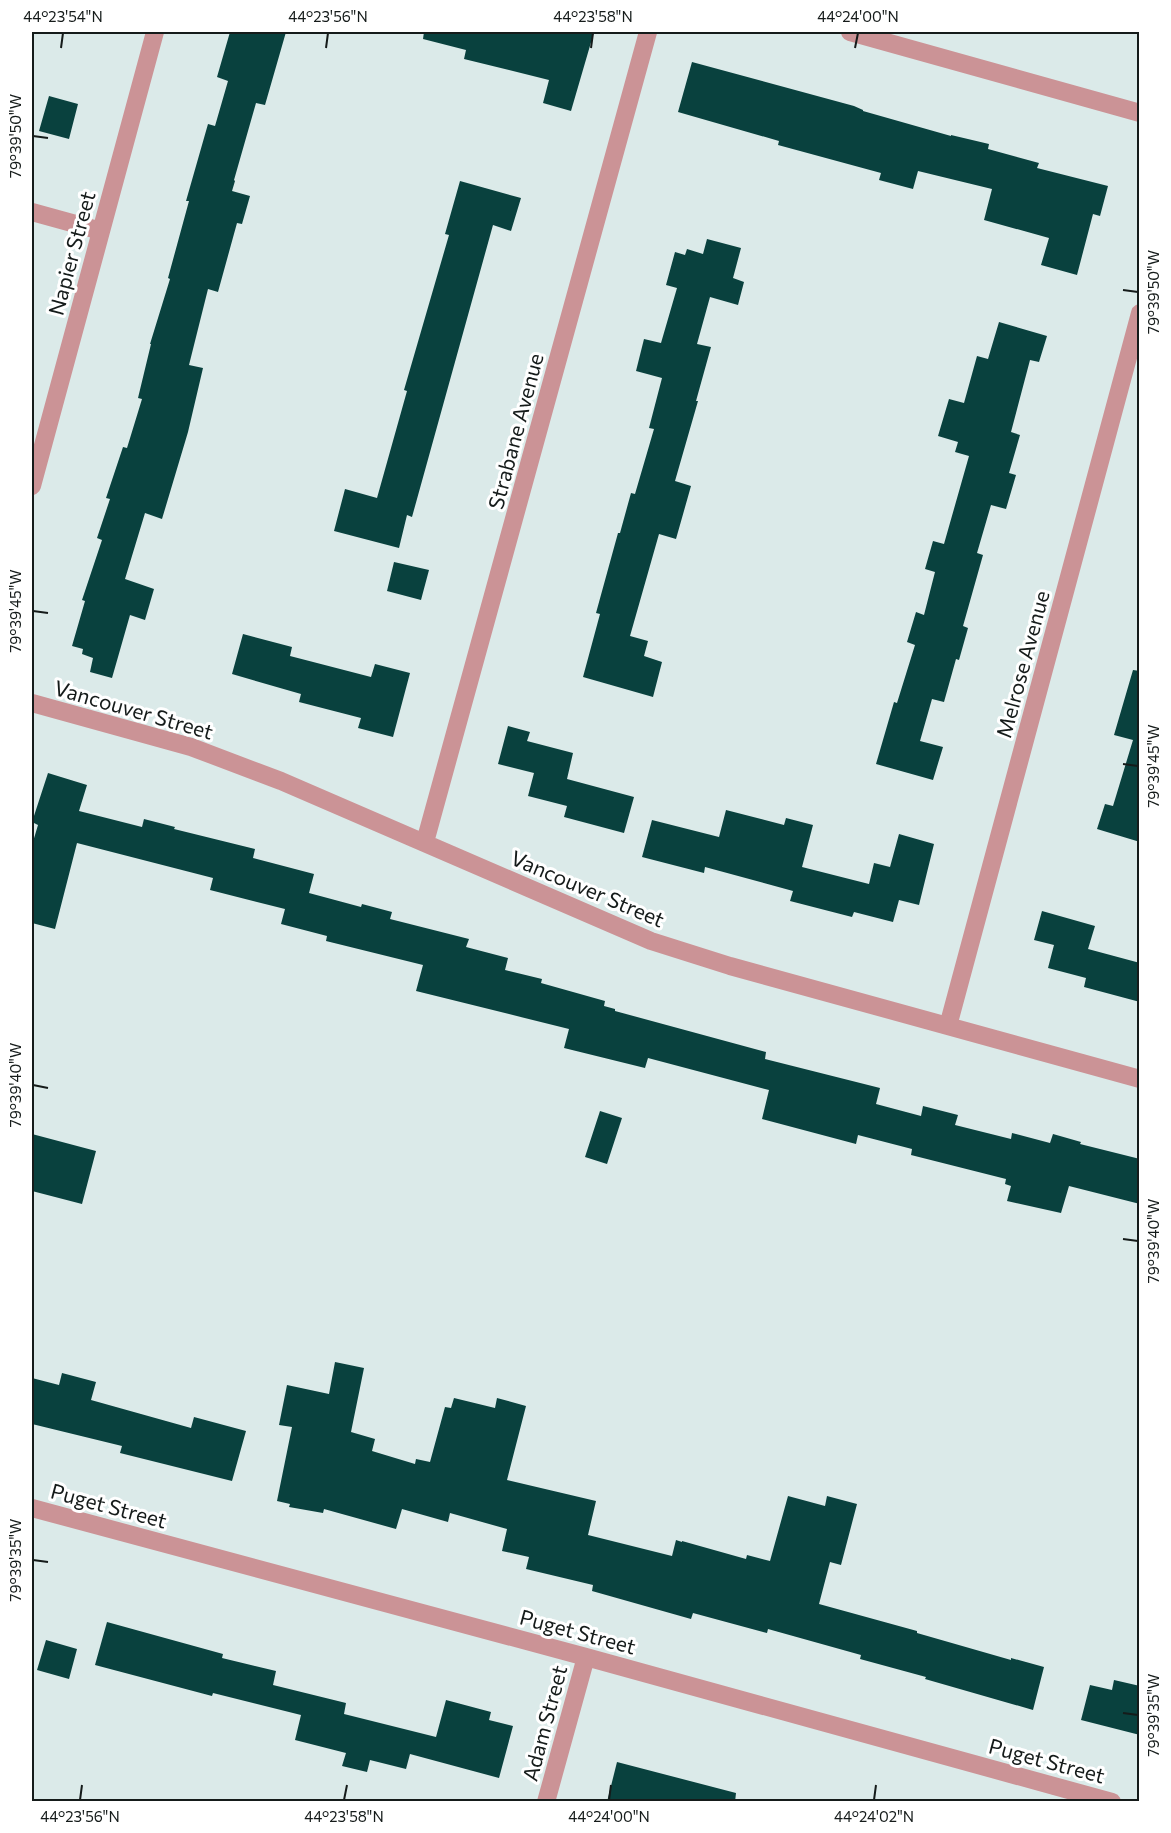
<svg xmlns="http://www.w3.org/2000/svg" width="1171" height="1833" font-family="Commissioner,sans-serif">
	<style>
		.building { fill: #09413e }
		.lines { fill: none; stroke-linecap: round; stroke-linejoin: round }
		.minor { stroke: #cb9396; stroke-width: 18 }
		.ticks { fill: none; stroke: #151b1a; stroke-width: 2 }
		.labels { text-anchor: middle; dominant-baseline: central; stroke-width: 6; stroke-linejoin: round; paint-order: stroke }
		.street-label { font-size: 21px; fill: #151b1a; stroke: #fff }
		.neatline { fill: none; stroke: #151b1a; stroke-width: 2 }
		.ticks-label { font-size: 15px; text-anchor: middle; fill: #151b1a }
	</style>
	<rect width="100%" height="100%" fill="#dbeae9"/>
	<path class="building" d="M 230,32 L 286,32 L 265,105 L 256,103 L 234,180 L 235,181 L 232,191 L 250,196 L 242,224 L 237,223 L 218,292 L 208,289 L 189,365 L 203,368 L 188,432 L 162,519 L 145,513 L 125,579 L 154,589 L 145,620 L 130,615 L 112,678 L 90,672 L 93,658 L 82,654 L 83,649 L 72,646 L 85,601 L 82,600 L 102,540 L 97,538 L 110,499 L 106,498 L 123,447 L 127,448 L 142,399 L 138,398 L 151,344 L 150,344 L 170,279 L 168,278 L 189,201 L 186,201 L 208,124 L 215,126 L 228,81 L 217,77 Z
		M 424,32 L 594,32 L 571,111 L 543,103 L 549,80 L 464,59 L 466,50 L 423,39 Z
		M 692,62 L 854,106 L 863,110 L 863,111 L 951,136 L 951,135 L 989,144 L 988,149 L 1039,163 L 1037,168 L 1108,186 L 1100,216 L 1093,214 L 1077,275 L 1041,265 L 1049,238 L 984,220 L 992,189 L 918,171 L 913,189 L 879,180 L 881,173 L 778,145 L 779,141 L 678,112 Z
		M 49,96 L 78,104 L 69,139 L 39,131 Z
		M 460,181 L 521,198 L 511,231 L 493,225 L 412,517 L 407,515 L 399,548 L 334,531 L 345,489 L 377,498 L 407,391 L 404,390 L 449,235 L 445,234 Z
		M 707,239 L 741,248 L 733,278 L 744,282 L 738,305 L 710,297 L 697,344 L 711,347 L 696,401 L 698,401 L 675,481 L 691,486 L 676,539 L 659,534 L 630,636 L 648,641 L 644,656 L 662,662 L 653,697 L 583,677 L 600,614 L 596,613 L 618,533 L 620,533 L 631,493 L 635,494 L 654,429 L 649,428 L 662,378 L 636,371 L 644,339 L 661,343 L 677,288 L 666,285 L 675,252 L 685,255 L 687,249 L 703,254 Z
		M 999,322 L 1047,336 L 1039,362 L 1030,360 L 1011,432 L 1020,435 L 1009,473 L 1016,475 L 1006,509 L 991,505 L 977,553 L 983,555 L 963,626 L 968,628 L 959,660 L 956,659 L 944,702 L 932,699 L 920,741 L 943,747 L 933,780 L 876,764 L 894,702 L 897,703 L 915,645 L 907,642 L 916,612 L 924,615 L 935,572 L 925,569 L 933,541 L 944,544 L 969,456 L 955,452 L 958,442 L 938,436 L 949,399 L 964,403 L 977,356 L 988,359 Z
		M 394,562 L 429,570 L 421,600 L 387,591 Z
		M 243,634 L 292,647 L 290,656 L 371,677 L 375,664 L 410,673 L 393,737 L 358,728 L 361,718 L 299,702 L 301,694 L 232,674 Z
		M 1133,670 L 1140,671 L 1140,842 L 1097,829 L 1105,804 L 1113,806 L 1133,740 L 1114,735 Z
		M 508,726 L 530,732 L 527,741 L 573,753 L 567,779 L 634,797 L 624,833 L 564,817 L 567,806 L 528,796 L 534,773 L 498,764 Z
		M 48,773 L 87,785 L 79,811 L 142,827 L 144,819 L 175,827 L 174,829 L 255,849 L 253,858 L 314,874 L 309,893 L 361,907 L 362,904 L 392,912 L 390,919 L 469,939 L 466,947 L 508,958 L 505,970 L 542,979 L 541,983 L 605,1001 L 604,1006 L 615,1009 L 615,1011 L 766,1052 L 765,1059 L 880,1088 L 876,1104 L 921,1116 L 923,1106 L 958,1115 L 955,1125 L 1011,1139 L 1012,1133 L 1050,1143 L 1053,1134 L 1081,1142 L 1080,1144 L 1140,1159 L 1140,1204 L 1069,1186 L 1061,1213 L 1007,1201 L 1011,1186 L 1005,1184 L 1006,1179 L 911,1155 L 912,1149 L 858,1135 L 856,1144 L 762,1119 L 769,1090 L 648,1058 L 645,1068 L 564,1048 L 569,1029 L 416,991 L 423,965 L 326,941 L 327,936 L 281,924 L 285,909 L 210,890 L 213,878 L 77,843 L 55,929 L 32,923 L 32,845 L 38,825 L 32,822 Z
		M 726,810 L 784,825 L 786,818 L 813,825 L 802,867 L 869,884 L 874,863 L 890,867 L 899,834 L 934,844 L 919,905 L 899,900 L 893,922 L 854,912 L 852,917 L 790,901 L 793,891 L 705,867 L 704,873 L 642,857 L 652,820 L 719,837 Z
		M 1042,911 L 1095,926 L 1088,949 L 1140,963 L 1140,1002 L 1084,987 L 1086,978 L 1048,968 L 1054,945 L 1034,940 Z
		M 600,1111 L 622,1118 L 607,1164 L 585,1157 Z
		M 32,1134 L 96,1151 L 82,1204 L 32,1191 Z
		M 335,1362 L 364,1368 L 351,1432 L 375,1439 L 372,1451 L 415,1464 L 416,1459 L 430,1462 L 445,1407 L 451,1408 L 454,1398 L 495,1408 L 497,1398 L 526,1406 L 507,1480 L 596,1501 L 588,1535 L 672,1556 L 676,1540 L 682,1542 L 682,1541 L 746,1559 L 747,1555 L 770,1561 L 788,1496 L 825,1506 L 827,1496 L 857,1504 L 841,1565 L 830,1562 L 819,1604 L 917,1631 L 917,1633 L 1011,1660 L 1011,1658 L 1044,1667 L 1033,1710 L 925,1679 L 926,1677 L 860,1659 L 861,1655 L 768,1629 L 767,1633 L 693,1613 L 691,1619 L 592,1591 L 593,1585 L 526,1569 L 529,1557 L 502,1551 L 507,1529 L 450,1513 L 448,1522 L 402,1509 L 396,1529 L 324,1509 L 323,1513 L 289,1507 L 290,1504 L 277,1501 L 292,1427 L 279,1425 L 287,1385 L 329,1394 Z
		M 62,1373 L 96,1382 L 91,1400 L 191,1428 L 194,1417 L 246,1431 L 232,1481 L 120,1453 L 122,1446 L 32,1424 L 32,1378 L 59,1385 Z
		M 107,1622 L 223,1654 L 222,1658 L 276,1671 L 273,1685 L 346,1703 L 344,1714 L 436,1737 L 446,1700 L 491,1712 L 489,1720 L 513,1726 L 499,1778 L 410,1754 L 406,1769 L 370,1760 L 367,1772 L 342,1766 L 346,1753 L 295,1740 L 301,1715 L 213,1693 L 212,1696 L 95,1665 Z
		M 46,1640 L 77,1649 L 69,1679 L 37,1670 Z
		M 1114,1680 L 1140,1686 L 1140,1735 L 1081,1720 L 1090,1685 L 1112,1690 Z
		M 617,1762 L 736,1793 L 735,1802 L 607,1802 Z"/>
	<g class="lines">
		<path class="minor" d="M 850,32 L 1140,113
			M 32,212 L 101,231
			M 32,486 L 155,32
			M 32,703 L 191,747 L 281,781 L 651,941 L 730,966 L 1140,1079
			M 425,842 L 648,32
			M 948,1026 L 1140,313
			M 32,1508 L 586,1657 L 1112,1802
			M 546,1802 L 586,1657"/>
	</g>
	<path class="ticks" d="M 61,48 L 63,33M 326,48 L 328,33M 591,48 L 593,33M 855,48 L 858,33M 33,136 L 48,138M 1123,290 L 1138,292M 33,611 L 48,613M 1123,764 L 1138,766M 33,1085 L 48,1088M 1123,1239 L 1138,1241M 33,1560 L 48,1562M 1123,1713 L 1138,1715M 80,1800 L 82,1785M 344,1800 L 347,1785M 609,1800 L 611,1785M 874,1800 L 876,1785"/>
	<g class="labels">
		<g class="street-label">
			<text transform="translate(71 253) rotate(-75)">Napier Street</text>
			<text transform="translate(515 431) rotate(-75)">Strabane Avenue</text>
			<text transform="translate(1022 664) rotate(-75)">Melrose Avenue</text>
			<text transform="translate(134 709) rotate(16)">Vancouver Street</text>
			<text transform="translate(588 888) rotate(23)">Vancouver Street</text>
			<text transform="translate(109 1505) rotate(15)">Puget Street</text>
			<text transform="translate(578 1631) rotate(15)">Puget Street</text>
			<text transform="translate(544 1723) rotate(-75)">Adam Street</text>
			<text transform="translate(1047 1760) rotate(15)">Puget Street</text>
		</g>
	</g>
	<rect width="1171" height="1833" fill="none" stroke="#ffffff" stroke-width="66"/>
	<rect x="33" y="33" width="1105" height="1767" class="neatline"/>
	<g class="ticks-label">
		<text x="63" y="22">44°23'54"N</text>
		<text x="328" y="22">44°23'56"N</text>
		<text x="593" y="22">44°23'58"N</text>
		<text x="858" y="22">44°24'00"N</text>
		<text transform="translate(16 136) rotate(-90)" y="5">79°39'50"W</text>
		<text transform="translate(1154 292) rotate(-90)" y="5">79°39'50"W</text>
		<text transform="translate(16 611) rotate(-90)" y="5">79°39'45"W</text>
		<text transform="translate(1154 766) rotate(-90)" y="5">79°39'45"W</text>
		<text transform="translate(16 1085) rotate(-90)" y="5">79°39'40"W</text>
		<text transform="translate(1154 1241) rotate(-90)" y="5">79°39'40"W</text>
		<text transform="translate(16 1560) rotate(-90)" y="5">79°39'35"W</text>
		<text transform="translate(1154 1715) rotate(-90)" y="5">79°39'35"W</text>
		<text x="80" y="1822">44°23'56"N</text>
		<text x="344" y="1822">44°23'58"N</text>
		<text x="609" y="1822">44°24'00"N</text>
		<text x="874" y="1822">44°24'02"N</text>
	</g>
</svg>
